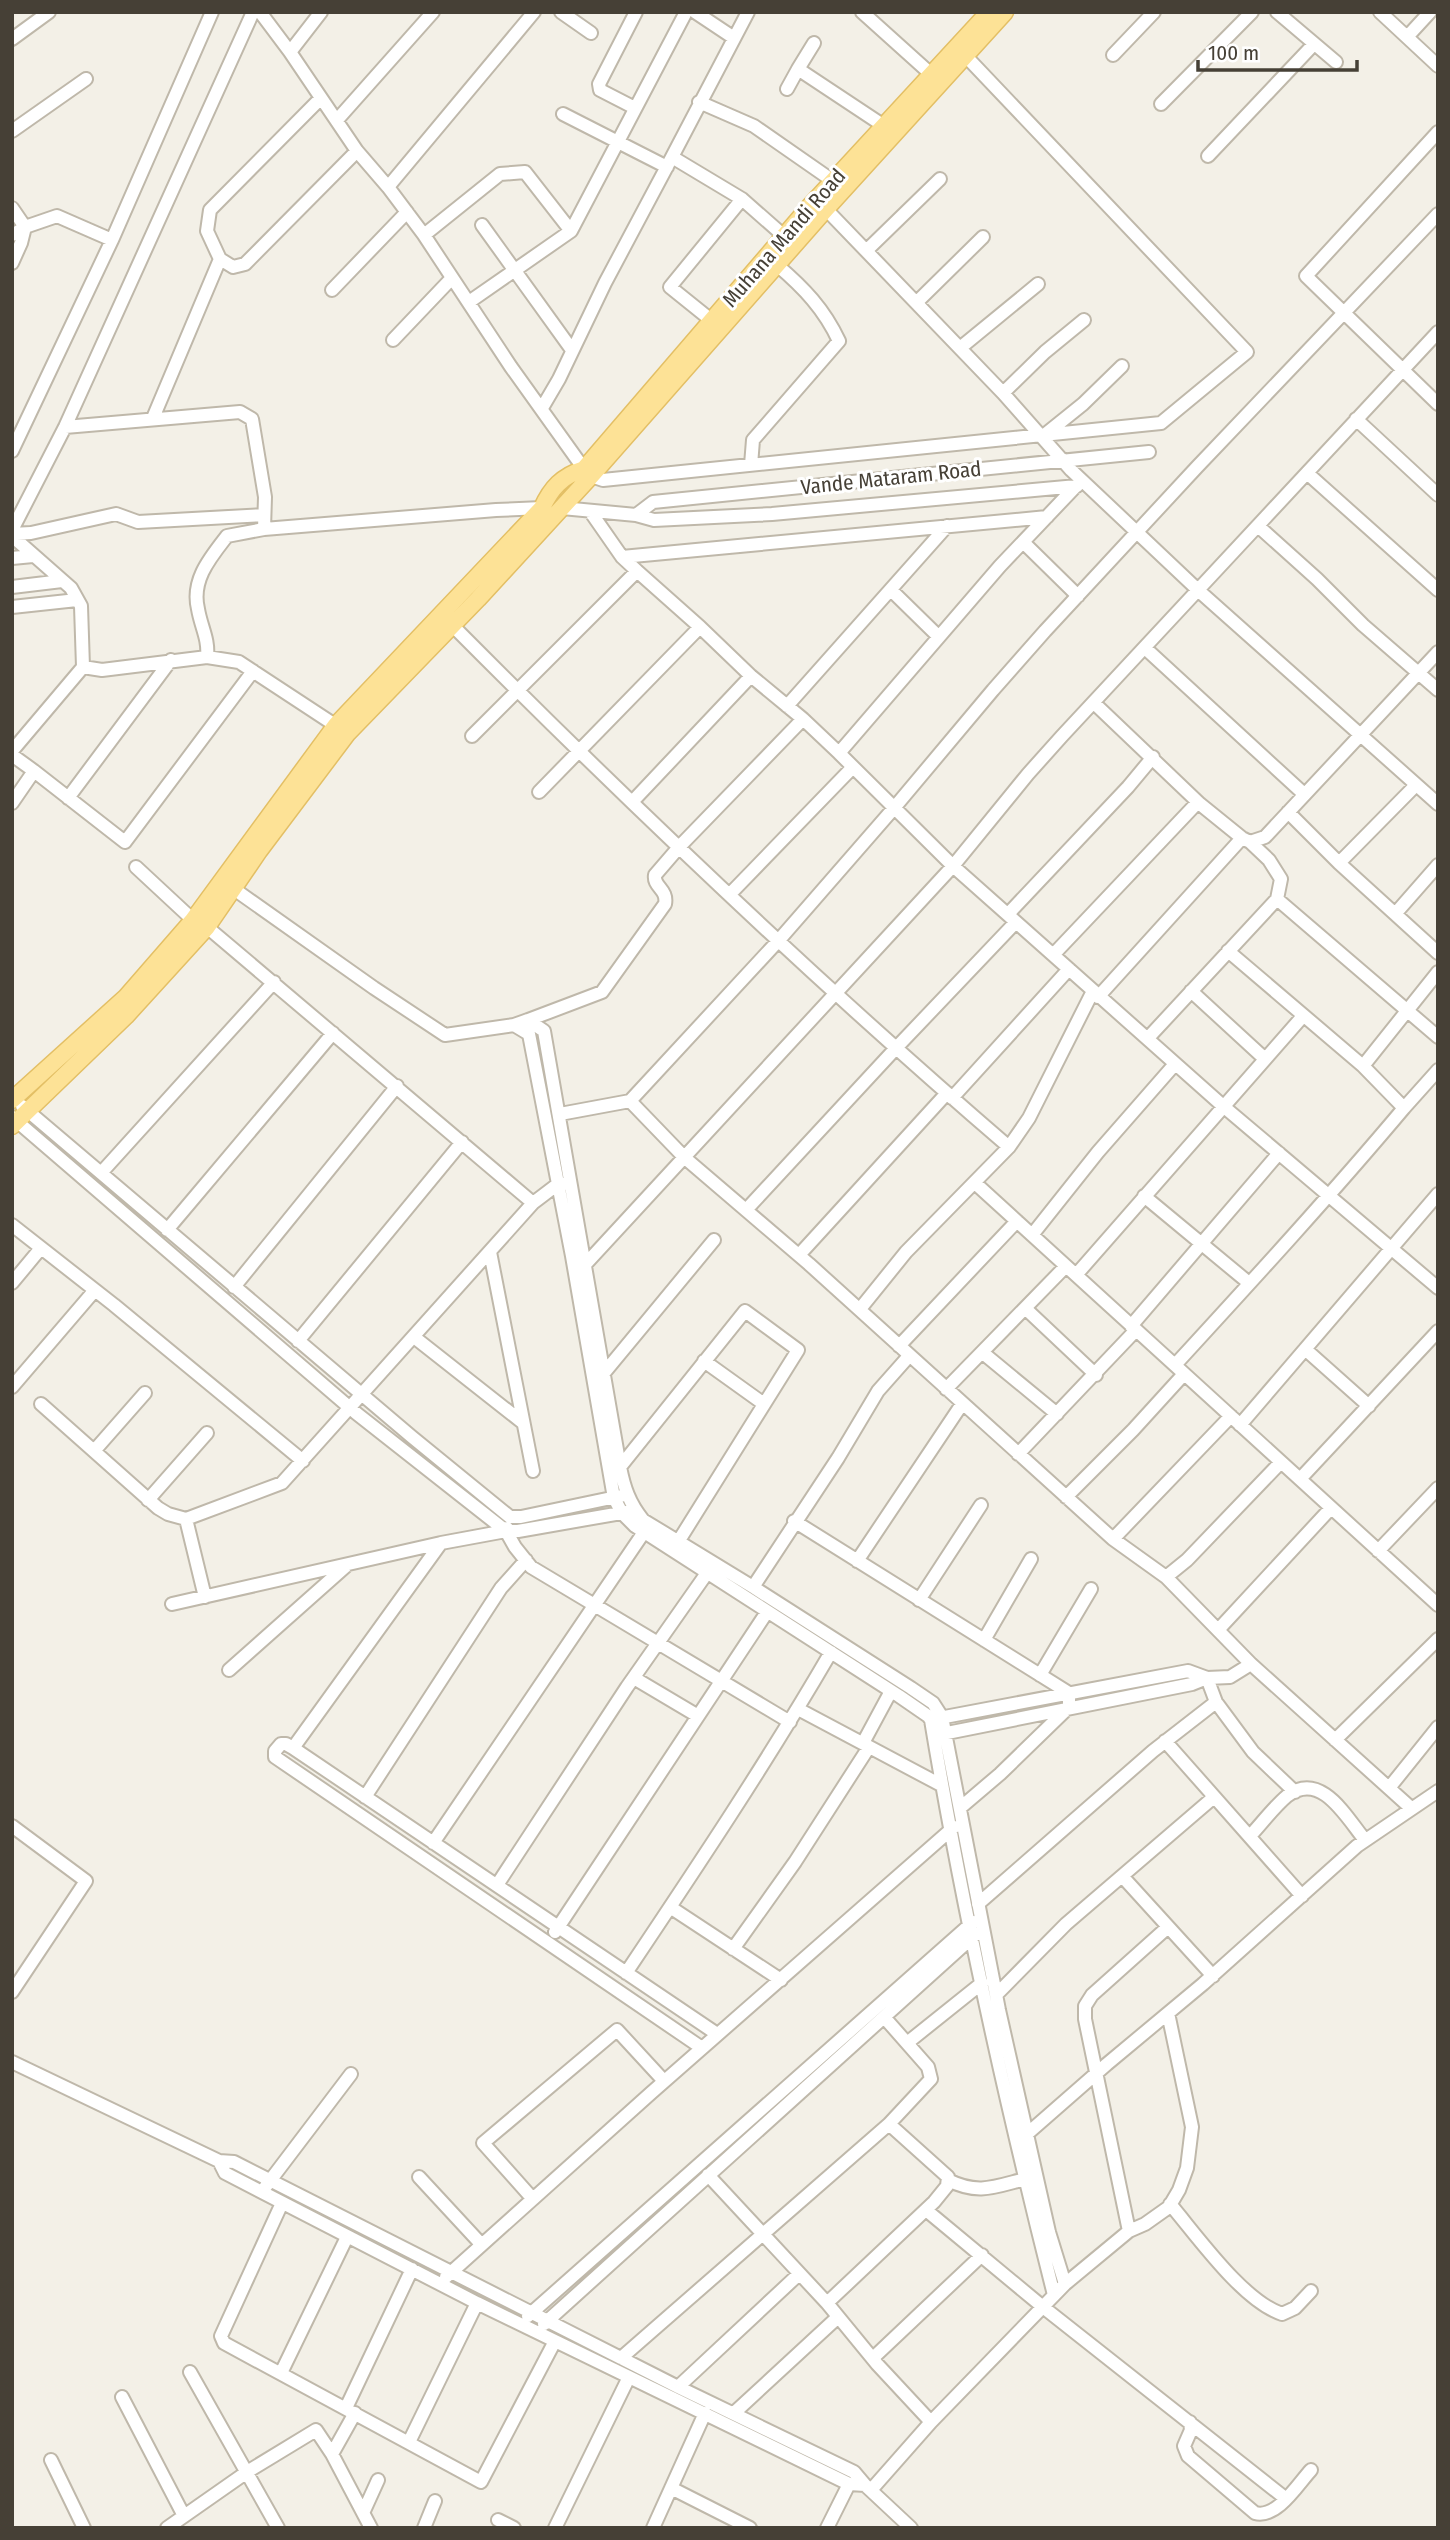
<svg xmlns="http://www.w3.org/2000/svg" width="1450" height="2540" font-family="'Fira Sans Condensed',sans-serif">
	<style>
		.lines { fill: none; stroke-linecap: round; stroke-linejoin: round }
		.minor-casing { stroke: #bfb8aa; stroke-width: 16 }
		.major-casing { stroke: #e3bf65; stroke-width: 19 }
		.minor { stroke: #fff; stroke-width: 12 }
		.major { stroke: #fde296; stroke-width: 16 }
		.labels { text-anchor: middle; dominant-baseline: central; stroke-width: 6; stroke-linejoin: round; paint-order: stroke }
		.street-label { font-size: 21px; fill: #464036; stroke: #fff }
	</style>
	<rect width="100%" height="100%" fill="#f3f0e7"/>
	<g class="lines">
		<defs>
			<path id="minor" d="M 260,12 L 290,52 L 357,151 L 388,187 L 424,235 L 511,367 L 584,469 L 591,476 L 603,480 L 1161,423 L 1247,352 L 960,50
				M 561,12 L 591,33
				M 695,12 L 734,38
				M 748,12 L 672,157 L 742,199 L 784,236
				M 862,12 L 932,75
				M 1277,12 L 1336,62
				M 1380,12 L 1438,66
				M 1407,37 L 1430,12
				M 12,39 L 49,12
				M 814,43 L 798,69 L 884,126
				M 290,52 L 321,12
				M 1113,55 L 1154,12
				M 787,89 L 798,69
				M 699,102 L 754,126 L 833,181
				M 1161,104 L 1252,12
				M 635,108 L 600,90 L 599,84 L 636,12
				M 563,114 L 667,167
				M 337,120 L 433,12
				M 12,131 L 86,79
				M 1438,132 L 1306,276 L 1438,404
				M 1208,156 L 1314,44
				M 388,187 L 534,12
				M 821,204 L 1003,393 L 1071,470 L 1199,591 L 1438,804
				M 12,208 L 25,227 L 21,243 L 12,263
				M 482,225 L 572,350
				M 12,235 L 25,227 L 57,216 L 112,240 L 12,451
				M 424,235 L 500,174 L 525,172 L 571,231
				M 112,240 L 212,12
				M 867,250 L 940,179
				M 220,259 L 207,231 L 210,210 L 320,99
				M 332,290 L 407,212
				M 469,302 L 571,231 L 686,12
				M 917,302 L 983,237
				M 711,320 L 670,287 L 742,199
				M 393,340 L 452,278
				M 960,348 L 1038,284
				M 1003,393 L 1045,352 L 1084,320
				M 542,408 L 559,379 L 605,283 L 672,157
				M 153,418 L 220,259 L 233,267 L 245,264 L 357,151
				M 1356,419 L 1438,495
				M 65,427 L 240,412 L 252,419 L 265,497 L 264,529
				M 1042,437 L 1083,404 L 1122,366
				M 751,465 L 753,440 L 839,341 C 824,309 804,288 777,265
				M 1307,473 L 1438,590
				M 562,508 L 636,515 L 654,520 L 772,514 L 1077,486
				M 590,511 L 622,557 L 637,571 L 700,627 L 751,676 L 803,719 L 839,753 L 953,866 L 1223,1106 L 1438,1288
				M 636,515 L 653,502 L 1149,452
				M 1258,526 L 1317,579 L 1363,625 L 1438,690
				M 12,530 L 65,427 L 253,12
				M 12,534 L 31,533 L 116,514 L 138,522 L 264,515
				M 12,536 L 71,588 L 81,606 L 83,667 L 12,751
				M 1023,542 L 1078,596
				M 622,557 L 1047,517
				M 12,558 L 33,556
				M 12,587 L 62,581
				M 891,590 L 939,637
				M 12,607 L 77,600
				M 452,625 C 630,804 817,982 1009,1147
				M 1145,648 L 1304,794
				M 207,657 C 209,639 201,627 198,609 C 191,580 210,558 227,536 L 264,529 L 496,510 L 542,508
				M 83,667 L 102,670 L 207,657 L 239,662 L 341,729
				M 1094,703 L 1200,804 L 1242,838 L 1250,842 L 1269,860 L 1281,879 L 1277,899 L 1148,1038
				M 787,706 L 947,526
				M 472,736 L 637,571
				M 839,753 L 1000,566 L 1077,485
				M 12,755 L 34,771
				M 539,792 L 700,627
				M 68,798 L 171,660
				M 633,801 L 751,676
				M 12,803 L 34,771 L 125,842 L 253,671
				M 1288,812 L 1339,863 L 1438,953
				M 1250,842 L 1265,837 L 1438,652
				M 1339,863 L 1416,785
				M 136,867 L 193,920
				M 234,889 L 374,988 L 445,1035 L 514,1025 L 528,1020 L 544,1031 L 620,1467 C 624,1487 629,1503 643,1520 L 753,1587 L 911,1688 L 933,1703 L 942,1717 L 999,2010 L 1049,2232 L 1065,2284
				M 730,894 L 853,767
				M 1277,899 L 1438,1037
				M 1008,914 L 1128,787 L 1153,757
				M 1395,914 L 1438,865
				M 207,927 L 533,1203
				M 1053,955 L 1198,802
				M 1191,991 L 1265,1059
				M 1098,997 L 1242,838
				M 528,1020 L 602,992 L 665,904 C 668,889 653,887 655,875 L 680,846 L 803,719
				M 514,1025 L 529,1034 L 572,1256 L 614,1498 L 622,1513 L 635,1526 L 899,1696 L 928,1716 L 931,1720 C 963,1913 1006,2105 1054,2295
				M 1363,1066 L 1438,972
				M 952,1098 L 1069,969
				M 22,1106 L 412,1437 L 510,1517 L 521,1517 L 621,1496
				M 1404,1108 L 1438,1070
				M 560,1114 L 630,1101
				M 12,1117 L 356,1413 L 506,1531 L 518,1531 L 627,1512
				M 101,1173 L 274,982
				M 975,1183 L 1438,1605
				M 1144,1196 L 1249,1283
				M 746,1210 L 897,1047 L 1016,922
				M 12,1225 L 114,1305 L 303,1461
				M 167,1230 L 333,1033
				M 1032,1235 L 1098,1152 L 1175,1064
				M 490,1252 L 533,1471
				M 799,1255 L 947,1093
				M 581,1269 L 953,866 L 1028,774 L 1062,736 L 1438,332
				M 1076,1275 L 1303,1016
				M 12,1283 L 41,1248
				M 234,1287 L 397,1086
				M 860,1309 L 906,1252 L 1009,1147 L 1029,1118 L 1093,991
				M 1026,1309 L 1096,1375
				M 1131,1326 L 1279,1153
				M 414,1337 L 522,1422
				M 298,1341 L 462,1142
				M 899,1346 L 1017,1221
				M 1305,1349 L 1369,1406
				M 983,1353 L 1057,1414
				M 704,1361 L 764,1404
				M 1175,1365 C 1252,1281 1330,1196 1404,1108 L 1363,1066 L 1228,951
				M 604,1373 L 714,1240
				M 12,1387 L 95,1290
				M 946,1389 L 1066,1266
				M 41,1404 L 158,1508 L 168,1514 L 186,1519 L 282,1483 L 533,1203 L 558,1184 L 564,1184
				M 1240,1425 L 1438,1194
				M 94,1451 L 145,1393
				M 1018,1454 L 1136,1330
				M 620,1467 L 745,1311 L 798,1350 L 678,1542
				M 1300,1479 L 1438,1331
				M 1066,1497 L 1133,1430 L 1184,1374
				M 148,1500 L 207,1433
				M 186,1519 L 205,1597
				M 794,1521 L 1069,1693 L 1069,1707 L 1000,1774 L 960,1808
				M 506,1531 L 515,1547 L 531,1567 L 790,1722
				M 1113,1539 L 1231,1416
				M 1378,1551 L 1438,1488
				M 857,1561 L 962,1404
				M 1166,1577 L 1187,1560 L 1281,1462
				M 753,1587 L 838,1458 L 878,1391 L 909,1356
				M 919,1600 L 981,1505
				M 172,1604 L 441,1543
				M 1218,1630 L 1331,1508
				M 984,1640 L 1031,1559
				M 229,1670 L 346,1566
				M 1040,1675 L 1091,1589
				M 634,1678 L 698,1716
				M 1216,1702 L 1253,1752 L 1295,1792
				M 798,1709 L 941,1785
				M 934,1719 L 1188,1671 L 1207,1678 L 1216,1702 L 1153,1751 L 978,1904
				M 937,1735 L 1192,1684 L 1207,1678 L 1230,1677 L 1251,1664
				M 1335,1740 L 1438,1639
				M 1165,1741 L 1302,1896
				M 863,1743 L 891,1691
				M 293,1748 L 441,1543 L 506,1531 L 507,1528
				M 1389,1788 L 1438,1727
				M 365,1797 L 501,1588 L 526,1560
				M 1411,1808 L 1251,1664 L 1166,1577 L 1113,1539 L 809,1264 L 685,1158 L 630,1101 L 779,940 L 894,808 L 993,690 L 1045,631 L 1197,467 L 1438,214
				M 12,1826 L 86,1881 L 12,1992
				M 1250,1836 C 1262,1823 1274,1807 1287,1796 C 1321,1770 1346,1817 1365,1840
				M 433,1843 L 644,1532
				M 1122,1876 L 1213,1976
				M 497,1885 L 627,1687 L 707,1573
				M 670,1907 L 781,1980
				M 555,1932 L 767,1612
				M 733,1949 L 795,1862 L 869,1747
				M 626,1973 C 697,1867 767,1762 831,1652
				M 996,1995 L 1066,1924 L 1214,1797
				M 907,2043 L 982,1983
				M 702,2048 L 275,1757 L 275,1751 L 281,1744 L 286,1744 L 293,1748 L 717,2034
				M 12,2062 L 219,2161 L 234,2162 L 678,2387 L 854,2472 L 865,2485 L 911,2528
				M 1027,2134 L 1107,2064 L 1203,1984 L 1357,1846 L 1438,1791
				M 219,2161 L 225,2173 L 477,2303 L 849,2484 L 865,2485
				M 708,2175 L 827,2303 L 877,2364 L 931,2422
				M 419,2177 L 481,2244
				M 948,2180 C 978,2195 994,2187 1025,2179
				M 266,2186 L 351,2074
				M 532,2198 L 483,2143 L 617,2030 L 664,2081
				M 282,2203 L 221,2336 L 224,2343 L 481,2482 L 555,2341
				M 1170,2204 C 1198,2237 1243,2301 1282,2314 L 1295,2308 L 1311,2291
				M 926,2210 L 1043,2307 L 1285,2498
				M 1129,2231 L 1085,2019 L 1085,2006 L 1092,1995 L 1168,1927
				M 446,2277 L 651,2093 L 954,1827
				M 827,2303 L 934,2202 L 947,2186 L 948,2177 L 889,2124 L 931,2079 L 928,2067 L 884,2017
				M 528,2316 L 973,1922
				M 544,2324 L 977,1933
				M 621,2358 L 889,2124
				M 873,2358 L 982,2255
				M 190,2372 L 278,2528
				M 281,2373 L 347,2237
				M 678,2387 L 799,2274
				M 122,2397 L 184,2516
				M 346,2408 L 412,2269
				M 734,2413 L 838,2317
				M 1190,2422 L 1191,2430 L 1184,2446 L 1188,2456 L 1255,2513 C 1277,2519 1298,2484 1311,2470
				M 409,2442 L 477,2303
				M 332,2454 L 371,2528
				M 51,2460 L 84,2528
				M 671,2488 L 750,2528
				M 871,2490 L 931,2422 L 1065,2284 L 1129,2231 L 1145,2224 L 1169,2207 L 1179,2190 L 1187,2168 L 1192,2127 L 1168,2013
				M 363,2513 L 378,2480
				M 498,2520 L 514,2528
				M 167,2528 L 247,2472 L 316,2430 L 332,2454 L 355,2413
				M 424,2528 L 435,2501
				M 555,2528 L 629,2377
				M 653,2528 L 705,2413
				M 827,2528 L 849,2484"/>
			<path id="major" d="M 12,1100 L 126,997 L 193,920 L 336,725 L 542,508 C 551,488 562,476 584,469 L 810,206 L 989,12
				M 12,1126 L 126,1016 L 207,927 L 259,851 L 347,734 L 478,599 L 591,476 L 826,209 L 1005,12"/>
		</defs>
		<use href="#minor" class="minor-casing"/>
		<use href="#major" class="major-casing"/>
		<use href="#minor" class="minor"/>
		<use href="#major" class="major"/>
	</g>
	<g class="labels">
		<g class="street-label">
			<text transform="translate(784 238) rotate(-49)">Muhana Mandi Road</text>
			<text transform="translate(891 478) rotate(-6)">Vande Mataram Road</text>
		</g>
	</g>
	<rect width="1450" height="2540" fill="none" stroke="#464036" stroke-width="28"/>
	<path d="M1198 60v10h159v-10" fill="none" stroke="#464036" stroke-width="3.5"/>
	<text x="1208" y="60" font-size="21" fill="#464036" stroke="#ffffff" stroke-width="5" paint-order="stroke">100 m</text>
</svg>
